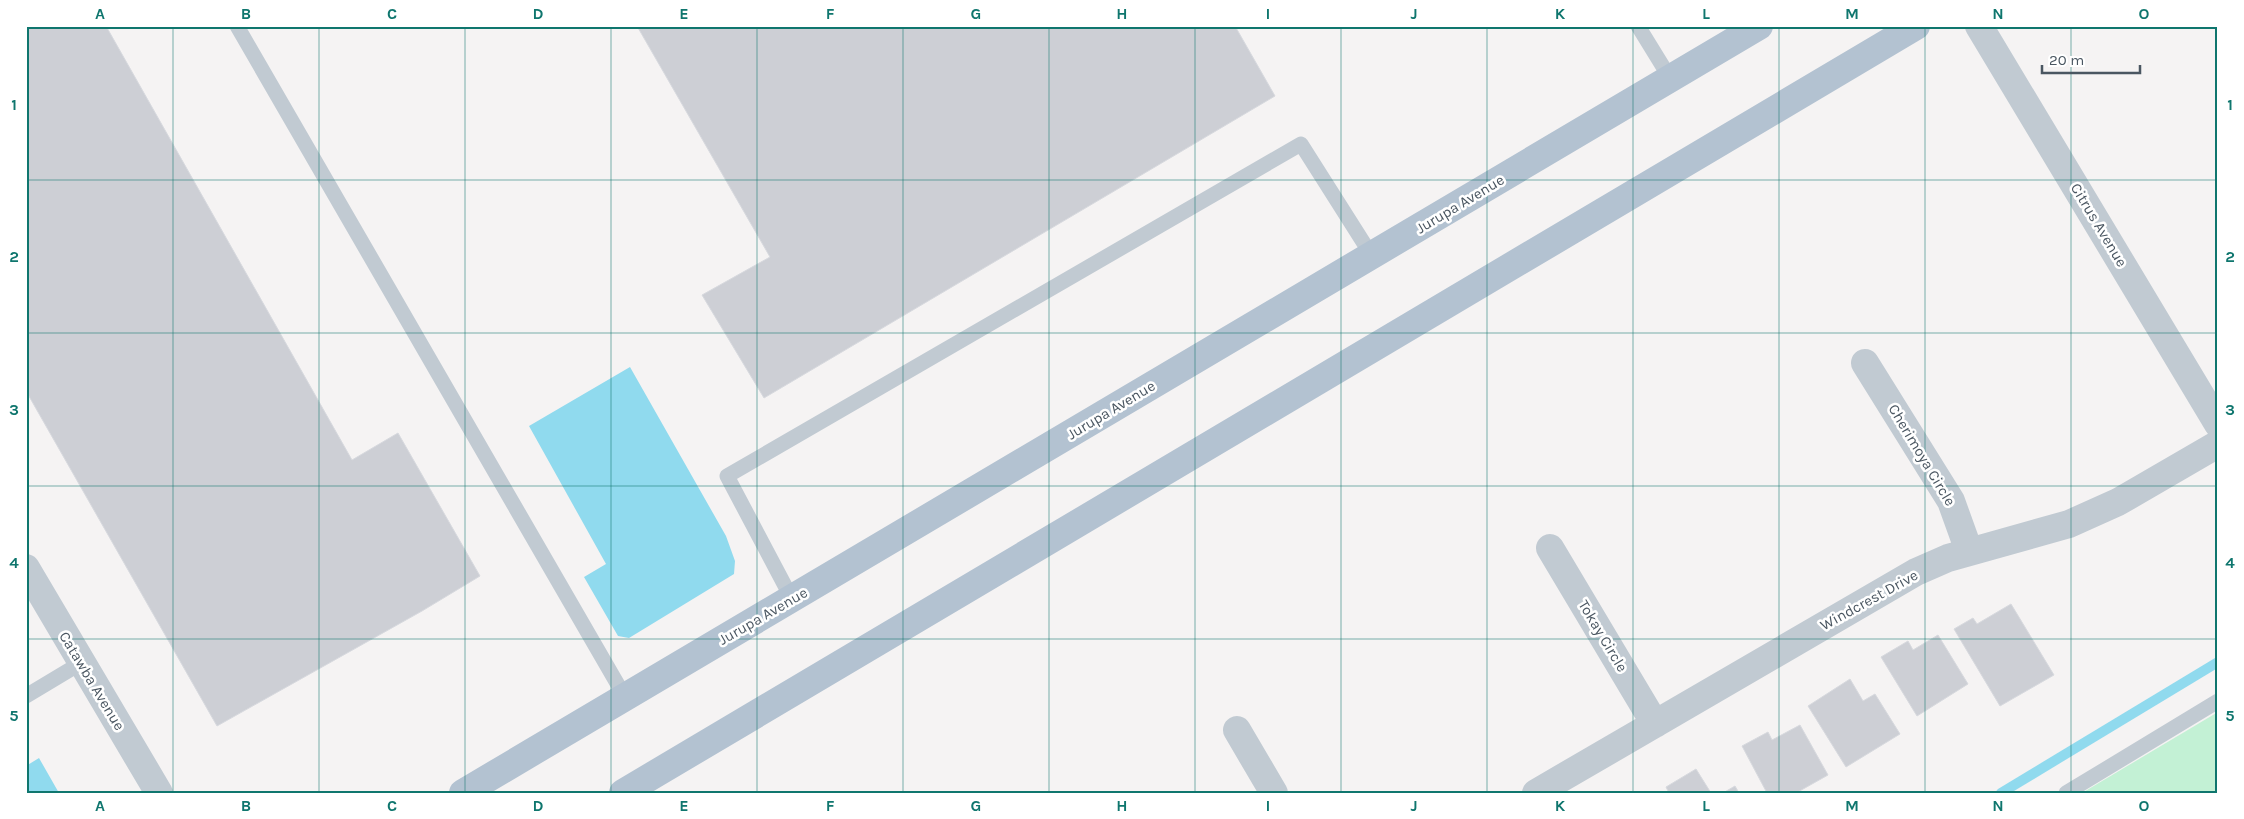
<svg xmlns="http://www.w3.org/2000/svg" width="2244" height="819" font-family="Karla,sans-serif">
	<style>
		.green { fill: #c3f1d5 }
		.water { fill: #90daee }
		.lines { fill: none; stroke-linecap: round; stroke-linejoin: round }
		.stream { stroke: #90daee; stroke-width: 10 }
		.building { fill: #cdcfd5; stroke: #d7d9de }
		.service { stroke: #c1cad2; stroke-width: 15 }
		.minor { stroke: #c1cad2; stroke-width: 28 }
		.tertiary { stroke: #c1cad2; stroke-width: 28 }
		.primary { stroke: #b3c2d1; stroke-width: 28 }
		.grid { fill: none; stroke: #0f766e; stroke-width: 1; stroke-opacity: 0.55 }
		.labels { text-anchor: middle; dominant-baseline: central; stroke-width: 5; stroke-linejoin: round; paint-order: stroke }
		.street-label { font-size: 15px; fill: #4a5661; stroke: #fff }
		.neatline { fill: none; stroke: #0f766e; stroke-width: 2 }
		.grid-label { font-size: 16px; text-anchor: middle; font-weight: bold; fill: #0f766e }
	</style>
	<rect width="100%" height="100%" fill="#f5f3f3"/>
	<path class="green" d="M 2218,712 L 2218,793 L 2082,793 Z"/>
	<path class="water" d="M 630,367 L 726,536 L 735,561 L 734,574 L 629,638 L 618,636 L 584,577 L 606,564 L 529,426 Z
		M 39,758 L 59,793 L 26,793 L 26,766 Z"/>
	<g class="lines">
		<path class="stream" d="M 2001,793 L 2218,662"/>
	</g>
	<path class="building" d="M 26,26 L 106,26 L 352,460 L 398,433 L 480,576 L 422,611 L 217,726 L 26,391 Z
		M 637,26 L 1235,26 L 1275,96 L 764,398 L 702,295 L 770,257 Z
		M 2011,604 L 2054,675 L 2000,706 L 1954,629 L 1973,618 L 1977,624 Z
		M 1938,635 L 1968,684 L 1917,716 L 1881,657 L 1908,641 L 1913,650 Z
		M 1850,679 L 1863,701 L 1875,694 L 1900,734 L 1846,767 L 1808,706 Z
		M 1800,725 L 1828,775 L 1796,793 L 1767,793 L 1742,746 L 1768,732 L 1772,740 Z
		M 1696,769 L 1711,793 L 1669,793 L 1666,787 Z
		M 1735,786 L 1739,793 L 1723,793 Z"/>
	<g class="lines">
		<path class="service" d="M 237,26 L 625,697
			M 1638,26 L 1670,78
			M 792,599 L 727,476 L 1301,144 L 1372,256
			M 26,696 L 81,663
			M 2066,793 L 2218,701"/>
		<path class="minor" d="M 1865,363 L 1951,501 L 1969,551
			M 1550,548 L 1655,724
			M 26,568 L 159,793
			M 1237,730 L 1274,793
			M 1536,793 L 1916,572 L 1948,558 L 2069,524 L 2118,502 L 2218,444"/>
		<path class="tertiary" d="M 1979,26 L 2218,424"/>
		<path class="primary" d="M 463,793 L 1759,26
			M 623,793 L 1916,26"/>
	</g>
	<path class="grid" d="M 173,26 L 173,793M 319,26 L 319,793M 465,26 L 465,793M 611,26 L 611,793M 757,26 L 757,793M 903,26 L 903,793M 1049,26 L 1049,793M 1195,26 L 1195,793M 1341,26 L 1341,793M 1487,26 L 1487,793M 1633,26 L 1633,793M 1779,26 L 1779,793M 1925,26 L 1925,793M 2071,26 L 2071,793M 26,180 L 2218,180M 26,333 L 2218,333M 26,486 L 2218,486M 26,639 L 2218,639"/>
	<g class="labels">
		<g class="street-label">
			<text transform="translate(1460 204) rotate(-31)">Jurupa Avenue</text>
			<text transform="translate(2099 225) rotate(59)">Citrus Avenue</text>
			<text transform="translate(1111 410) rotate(-31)">Jurupa Avenue</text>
			<text transform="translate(1922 455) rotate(59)">Cherimoya Circle</text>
			<text transform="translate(1869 600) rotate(-29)">Windcrest Drive</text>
			<text transform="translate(763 616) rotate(-30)">Jurupa Avenue</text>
			<text transform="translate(1603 636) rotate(59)">Tokay Circle</text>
			<text transform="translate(92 681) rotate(59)">Catawba Avenue</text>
		</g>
	</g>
	<rect width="2244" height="819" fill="none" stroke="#ffffff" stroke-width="55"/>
	<path d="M2042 65v8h98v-8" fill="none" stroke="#4a5661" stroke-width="2.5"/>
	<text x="2049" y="65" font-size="15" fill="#4a5661" stroke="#ffffff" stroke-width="4" paint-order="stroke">20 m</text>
	<rect x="28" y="28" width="2188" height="764" class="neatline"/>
	<g class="grid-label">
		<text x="100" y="19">A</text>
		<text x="246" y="19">B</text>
		<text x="392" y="19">C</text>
		<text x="538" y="19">D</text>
		<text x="684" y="19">E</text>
		<text x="830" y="19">F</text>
		<text x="976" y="19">G</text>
		<text x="1122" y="19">H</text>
		<text x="1268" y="19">I</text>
		<text x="1414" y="19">J</text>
		<text x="1560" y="19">K</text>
		<text x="1706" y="19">L</text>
		<text x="1852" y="19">M</text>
		<text x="1998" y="19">N</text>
		<text x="2144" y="19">O</text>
		<text x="14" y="110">1</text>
		<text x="2230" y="110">1</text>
		<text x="14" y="262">2</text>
		<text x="2230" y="262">2</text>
		<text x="14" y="415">3</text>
		<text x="2230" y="415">3</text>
		<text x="14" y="568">4</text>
		<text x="2230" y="568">4</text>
		<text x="14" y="721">5</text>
		<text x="2230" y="721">5</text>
		<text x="100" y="811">A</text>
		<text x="246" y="811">B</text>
		<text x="392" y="811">C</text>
		<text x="538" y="811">D</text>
		<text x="684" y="811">E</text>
		<text x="830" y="811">F</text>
		<text x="976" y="811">G</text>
		<text x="1122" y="811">H</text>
		<text x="1268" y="811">I</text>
		<text x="1414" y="811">J</text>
		<text x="1560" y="811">K</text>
		<text x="1706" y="811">L</text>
		<text x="1852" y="811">M</text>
		<text x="1998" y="811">N</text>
		<text x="2144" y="811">O</text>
	</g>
</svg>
